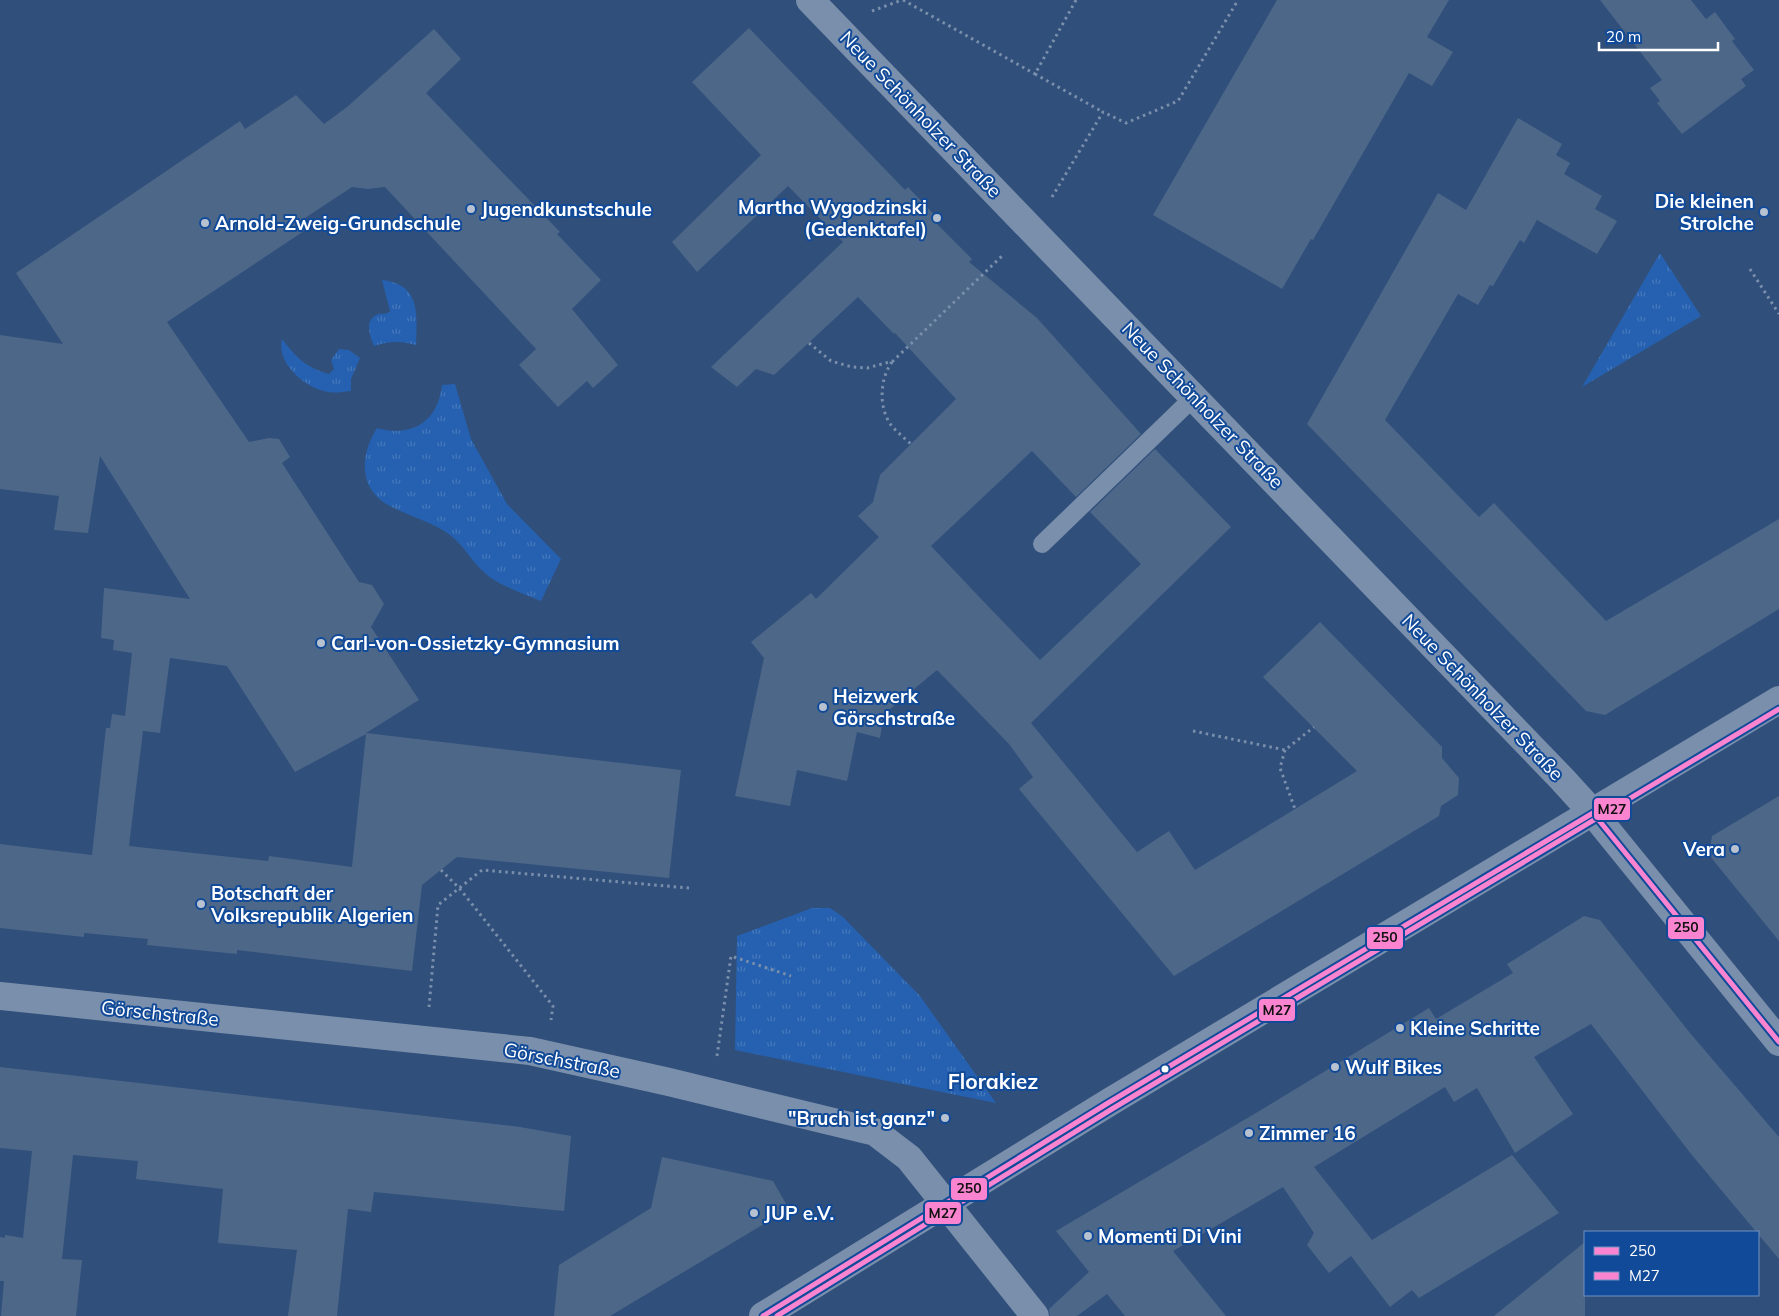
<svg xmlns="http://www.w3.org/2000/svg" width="1779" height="1316" font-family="Mulish,sans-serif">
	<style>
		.grass { fill: url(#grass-tufts) }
		.building { fill: #4d6789; fill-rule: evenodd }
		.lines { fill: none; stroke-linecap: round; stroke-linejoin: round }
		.path { stroke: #7a8fac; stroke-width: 3; stroke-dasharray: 2.5 4; stroke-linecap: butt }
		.service { stroke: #7a8fac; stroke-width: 18 }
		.minor { stroke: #7a8fac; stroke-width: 28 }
		.tertiary { stroke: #7a8fac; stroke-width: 28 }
		.bus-1-casing { stroke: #114a99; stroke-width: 9 }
		.bus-2-casing { stroke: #114a99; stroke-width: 9 }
		.bus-1 { stroke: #fb84d1; stroke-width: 5 }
		.bus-2 { stroke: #fb84d1; stroke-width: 5 }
		.poi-dot { fill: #b7c1d0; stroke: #114a99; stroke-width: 2 }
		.bus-dot { fill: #fff; stroke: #114a99; stroke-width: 2 }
		.labels { text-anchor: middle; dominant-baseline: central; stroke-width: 4; stroke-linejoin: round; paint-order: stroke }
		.street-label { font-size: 19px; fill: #fff; stroke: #114a99 }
		.poi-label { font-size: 19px; font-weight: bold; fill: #fff; stroke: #114a99; text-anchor: start }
		.quarter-label { font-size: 21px; font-weight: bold; fill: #fff; stroke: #114a99 }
		.line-badge { stroke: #114a99; stroke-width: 2 }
		.pale-badge-label { font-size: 14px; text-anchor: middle; font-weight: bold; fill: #111 }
	</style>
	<defs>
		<pattern id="grass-tufts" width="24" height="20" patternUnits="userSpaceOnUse" patternTransform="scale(1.25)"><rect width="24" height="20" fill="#2561b0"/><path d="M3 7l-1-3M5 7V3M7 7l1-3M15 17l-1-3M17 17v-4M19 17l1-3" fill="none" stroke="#4679bc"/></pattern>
	</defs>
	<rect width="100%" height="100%" fill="#304f7a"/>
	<path class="grass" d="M 1660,253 L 1701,316 L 1582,387 Z
		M 382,280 C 421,284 417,315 416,345 C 401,341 390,341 374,346 C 370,336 363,319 379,314 C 385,313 386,315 390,311 Z
		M 282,339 C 297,358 305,367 329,374 L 334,369 L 331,360 L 339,349 L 349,350 L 360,358 L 351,379 L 351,391 C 342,392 334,394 324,391 C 303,386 276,362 282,339 Z
		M 455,384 L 471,439 L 507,504 L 561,559 L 541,601 C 527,595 496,584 486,574 C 472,563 465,546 450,535 C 431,521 408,516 388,505 C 357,487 361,453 377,428 C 413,438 438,421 442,385 Z
		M 812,908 L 830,908 L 843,917 L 920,996 L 996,1103 L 735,1050 L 737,936 Z"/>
	<path class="building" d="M 1277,0 L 1449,0 L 1427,37 L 1453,52 L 1432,86 L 1409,73 L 1313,240 L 1311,239 L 1282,289 L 1153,215 Z
		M 1600,0 L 1691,0 L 1706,19 L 1715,12 L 1735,39 L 1732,41 L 1754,70 L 1741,79 L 1746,86 L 1682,134 L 1657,103 L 1660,101 L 1650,88 L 1662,80 Z
		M 749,28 L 905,190 L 908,187 L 940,221 L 937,224 L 972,259 L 969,262 L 1037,318 L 1141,434 L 1076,497 L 1032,451 L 931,546 L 985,603 L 1040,660 L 1141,564 L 1090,512 L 1155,449 L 1231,527 L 1031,723 L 1137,852 L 1169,831 L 1195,870 L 1357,771 L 1263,677 L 1320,622 L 1442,747 L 1442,758 L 1459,778 L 1458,795 L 1441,806 L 1439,816 L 1174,976 L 1019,789 L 1033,777 L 1009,744 L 937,670 L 884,714 L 880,738 L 857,732 L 847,781 L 797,770 L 790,806 L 735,796 L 764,658 L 751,642 L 811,593 L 816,599 L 879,537 L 858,516 L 873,502 L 880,475 L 956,399 L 895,333 L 894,334 L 858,297 L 774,375 L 756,369 L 737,387 L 711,367 L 843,242 L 788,186 L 697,272 L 672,242 L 761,155 L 692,82 Z
		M 434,29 L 461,59 L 426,93 L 560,232 L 557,234 L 601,280 L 572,309 L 618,365 L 593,388 L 587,381 L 558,407 L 519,365 L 536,349 L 385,187 L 368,189 L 352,187 L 302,220 L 307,229 L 167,322 L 249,442 L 269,438 L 279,439 L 290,457 L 282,463 L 359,582 L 372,585 L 384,604 L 371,627 L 419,700 L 366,733 L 681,770 L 669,878 L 457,857 L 422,885 L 412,971 L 237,950 L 237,954 L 147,945 L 148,939 L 84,933 L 84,937 L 0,928 L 0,844 L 92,855 L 106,728 L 110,728 L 112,714 L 125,716 L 132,653 L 113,650 L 114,640 L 101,638 L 104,588 L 190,599 L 100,456 L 88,533 L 54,530 L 59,496 L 0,489 L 0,335 L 63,344 L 16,273 L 240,121 L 245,129 L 296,95 L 324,124 L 347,107 ZM 170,658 L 227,666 L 295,772 L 366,734 L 352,867 L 269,856 L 268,861 L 129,846 L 143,731 L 160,733 Z
		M 1518,118 L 1562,144 L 1556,155 L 1570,163 L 1564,174 L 1602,196 L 1595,209 L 1617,221 L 1597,254 L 1537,220 L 1524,243 L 1520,240 L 1493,286 L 1490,285 L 1478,305 L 1458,294 L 1385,420 L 1479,517 L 1494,503 L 1606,621 L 1779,519 L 1779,609 L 1605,715 L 1586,711 L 1307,424 L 1438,193 L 1466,210 Z
		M 1779,796 L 1779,941 L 1709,855 L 1712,836 Z
		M 1584,916 L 1600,920 L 1690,1033 L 1779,1137 L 1779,1259 L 1691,1154 L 1591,1024 L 1534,1057 L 1573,1114 L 1515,1153 L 1477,1088 L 1454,1102 L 1445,1087 L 1314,1167 L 1372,1240 L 1512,1155 L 1559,1213 L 1419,1298 L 1412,1290 L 1390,1307 L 1351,1256 L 1329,1273 L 1307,1245 L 1314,1233 L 1283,1187 L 1173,1251 L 1226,1316 L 1125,1316 L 1107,1294 L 1077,1316 L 1050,1316 L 1049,1309 L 1089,1272 L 1056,1231 L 1266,1107 L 1429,1008 L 1436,1019 L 1513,973 L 1507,964 Z
		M 0,1067 L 520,1127 L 571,1136 L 564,1211 L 374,1192 L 371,1212 L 348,1209 L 337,1316 L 288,1316 L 297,1250 L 218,1243 L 223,1189 L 136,1179 L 138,1161 L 73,1155 L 62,1259 L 82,1260 L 76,1316 L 1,1316 L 4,1281 L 0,1281 L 0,1237 L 5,1238 L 5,1235 L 23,1238 L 32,1151 L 0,1148 Z
		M 662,1157 L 773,1181 L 789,1209 L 610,1316 L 554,1316 L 559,1265 L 651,1208 Z
		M 1585,1242 L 1585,1316 L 1494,1316 Z"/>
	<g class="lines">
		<path class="path" d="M 903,0 L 1035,74
			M 1076,0 L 1035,74 L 1103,112
			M 872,11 L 902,0
			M 1052,197 L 1103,112 L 1126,123 L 1178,101 L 1238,0
			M 1750,269 L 1779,314
			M 809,343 L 831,361 L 852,367 L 867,368 L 893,361 L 1004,254
			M 892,362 C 880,378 878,407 891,425 C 897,432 904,438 911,444
			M 1193,731 L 1285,750 L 1314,727
			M 1285,750 L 1280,768 L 1295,809
			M 441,870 L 460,889 L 553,1006 L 551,1020
			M 429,1007 L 438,905 L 482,870 L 689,888
			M 717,1056 L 731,956 L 791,976"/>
		<path class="service" d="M 1042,544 L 1194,397"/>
		<path class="minor" d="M 810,0 L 1562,779 L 1593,813 L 1779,1042
			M 0,996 L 530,1051 L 669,1082 L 875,1132 L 909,1158 L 1035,1316"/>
		<path class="tertiary" d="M 763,1316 L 1108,1103 L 1779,700"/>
		<defs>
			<path id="bus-1" d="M 1593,813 L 1779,1042
				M 763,1316 L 1108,1103 L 1593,813"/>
			<path id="bus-2" d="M 777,1316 L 1112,1109 L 1779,709"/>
		</defs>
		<use href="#bus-1" class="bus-1-casing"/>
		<use href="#bus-2" class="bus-2-casing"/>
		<use href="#bus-1" class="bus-1"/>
		<use href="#bus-2" class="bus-2"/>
	</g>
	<g class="poi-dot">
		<circle cx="471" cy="209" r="5"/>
		<circle cx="1764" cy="212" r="5"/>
		<circle cx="937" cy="218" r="5"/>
		<circle cx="205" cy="223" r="5"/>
		<circle cx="321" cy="643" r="5"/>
		<circle cx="823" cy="707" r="5"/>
		<circle cx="1735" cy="849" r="5"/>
		<circle cx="201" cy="904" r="5"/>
		<circle cx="1400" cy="1028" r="5"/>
		<circle cx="1335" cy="1067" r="5"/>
		<circle cx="945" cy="1118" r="5"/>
		<circle cx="1249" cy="1133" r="5"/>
		<circle cx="754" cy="1213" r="5"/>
		<circle cx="1088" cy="1236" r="5"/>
	</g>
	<circle class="bus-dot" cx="1165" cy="1069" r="4.5"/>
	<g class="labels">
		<g class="street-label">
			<text transform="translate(921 114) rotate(46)">Neue Schönholzer Straße</text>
			<text transform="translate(1203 405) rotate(46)">Neue Schönholzer Straße</text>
			<text transform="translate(1483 697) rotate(46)">Neue Schönholzer Straße</text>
			<text transform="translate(160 1013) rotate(6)">Görschstraße</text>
			<text transform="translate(562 1060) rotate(11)">Görschstraße</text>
		</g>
		<g class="poi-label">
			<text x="1754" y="201" text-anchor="end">Die kleinen<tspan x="1754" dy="22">Strolche</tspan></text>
			<text x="927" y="207" text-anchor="end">Martha Wygodzinski<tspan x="927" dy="22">(Gedenktafel)</tspan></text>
			<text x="481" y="209">Jugendkunstschule</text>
			<text x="215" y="223">Arnold-Zweig-Grundschule</text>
			<text x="331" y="643">Carl-von-Ossietzky-Gymnasium</text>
			<text x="833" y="696">Heizwerk<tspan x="833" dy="22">Görschstraße</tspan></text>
			<text x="1725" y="849" text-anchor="end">Vera</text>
			<text x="211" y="893">Botschaft der<tspan x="211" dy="22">Volksrepublik Algerien</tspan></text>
			<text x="1410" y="1028">Kleine Schritte</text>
			<text x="1345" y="1067">Wulf Bikes</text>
			<text x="935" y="1118" text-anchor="end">"Bruch ist ganz"</text>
			<text x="1259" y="1133">Zimmer 16</text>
			<text x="764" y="1213">JUP e.V.</text>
			<text x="1098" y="1236">Momenti Di Vini</text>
		</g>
		<g class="quarter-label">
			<text x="993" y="1081">Florakiez</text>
		</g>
	</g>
	<g class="line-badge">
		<rect x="1593" y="797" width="38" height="24" rx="5" fill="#fb84d1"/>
		<rect x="1667" y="916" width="38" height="24" rx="5" fill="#fb84d1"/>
		<rect x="1366" y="926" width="38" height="24" rx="5" fill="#fb84d1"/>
		<rect x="1258" y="998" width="38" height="24" rx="5" fill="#fb84d1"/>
		<rect x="950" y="1177" width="38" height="24" rx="5" fill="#fb84d1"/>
		<rect x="924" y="1201" width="38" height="24" rx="5" fill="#fb84d1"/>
	</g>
	<g class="pale-badge-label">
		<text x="1612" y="814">M27</text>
		<text x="1686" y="932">250</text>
		<text x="1385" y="942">250</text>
		<text x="1277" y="1015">M27</text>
		<text x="969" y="1193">250</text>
		<text x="943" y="1218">M27</text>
	</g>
	<rect x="1584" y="1231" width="175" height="65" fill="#114a99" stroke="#7092c2"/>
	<rect x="1594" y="1247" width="25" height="8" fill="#fb84d1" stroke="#7092c2"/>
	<text x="1629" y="1256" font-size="15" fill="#ffffff">250</text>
	<rect x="1594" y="1272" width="25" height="8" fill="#fb84d1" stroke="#7092c2"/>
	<text x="1629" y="1281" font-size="15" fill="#ffffff">M27</text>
	<path d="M1599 42v8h119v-8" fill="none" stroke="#ffffff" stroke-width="2.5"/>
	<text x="1606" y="42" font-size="15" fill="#ffffff" stroke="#114a99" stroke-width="4" paint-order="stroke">20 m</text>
</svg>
